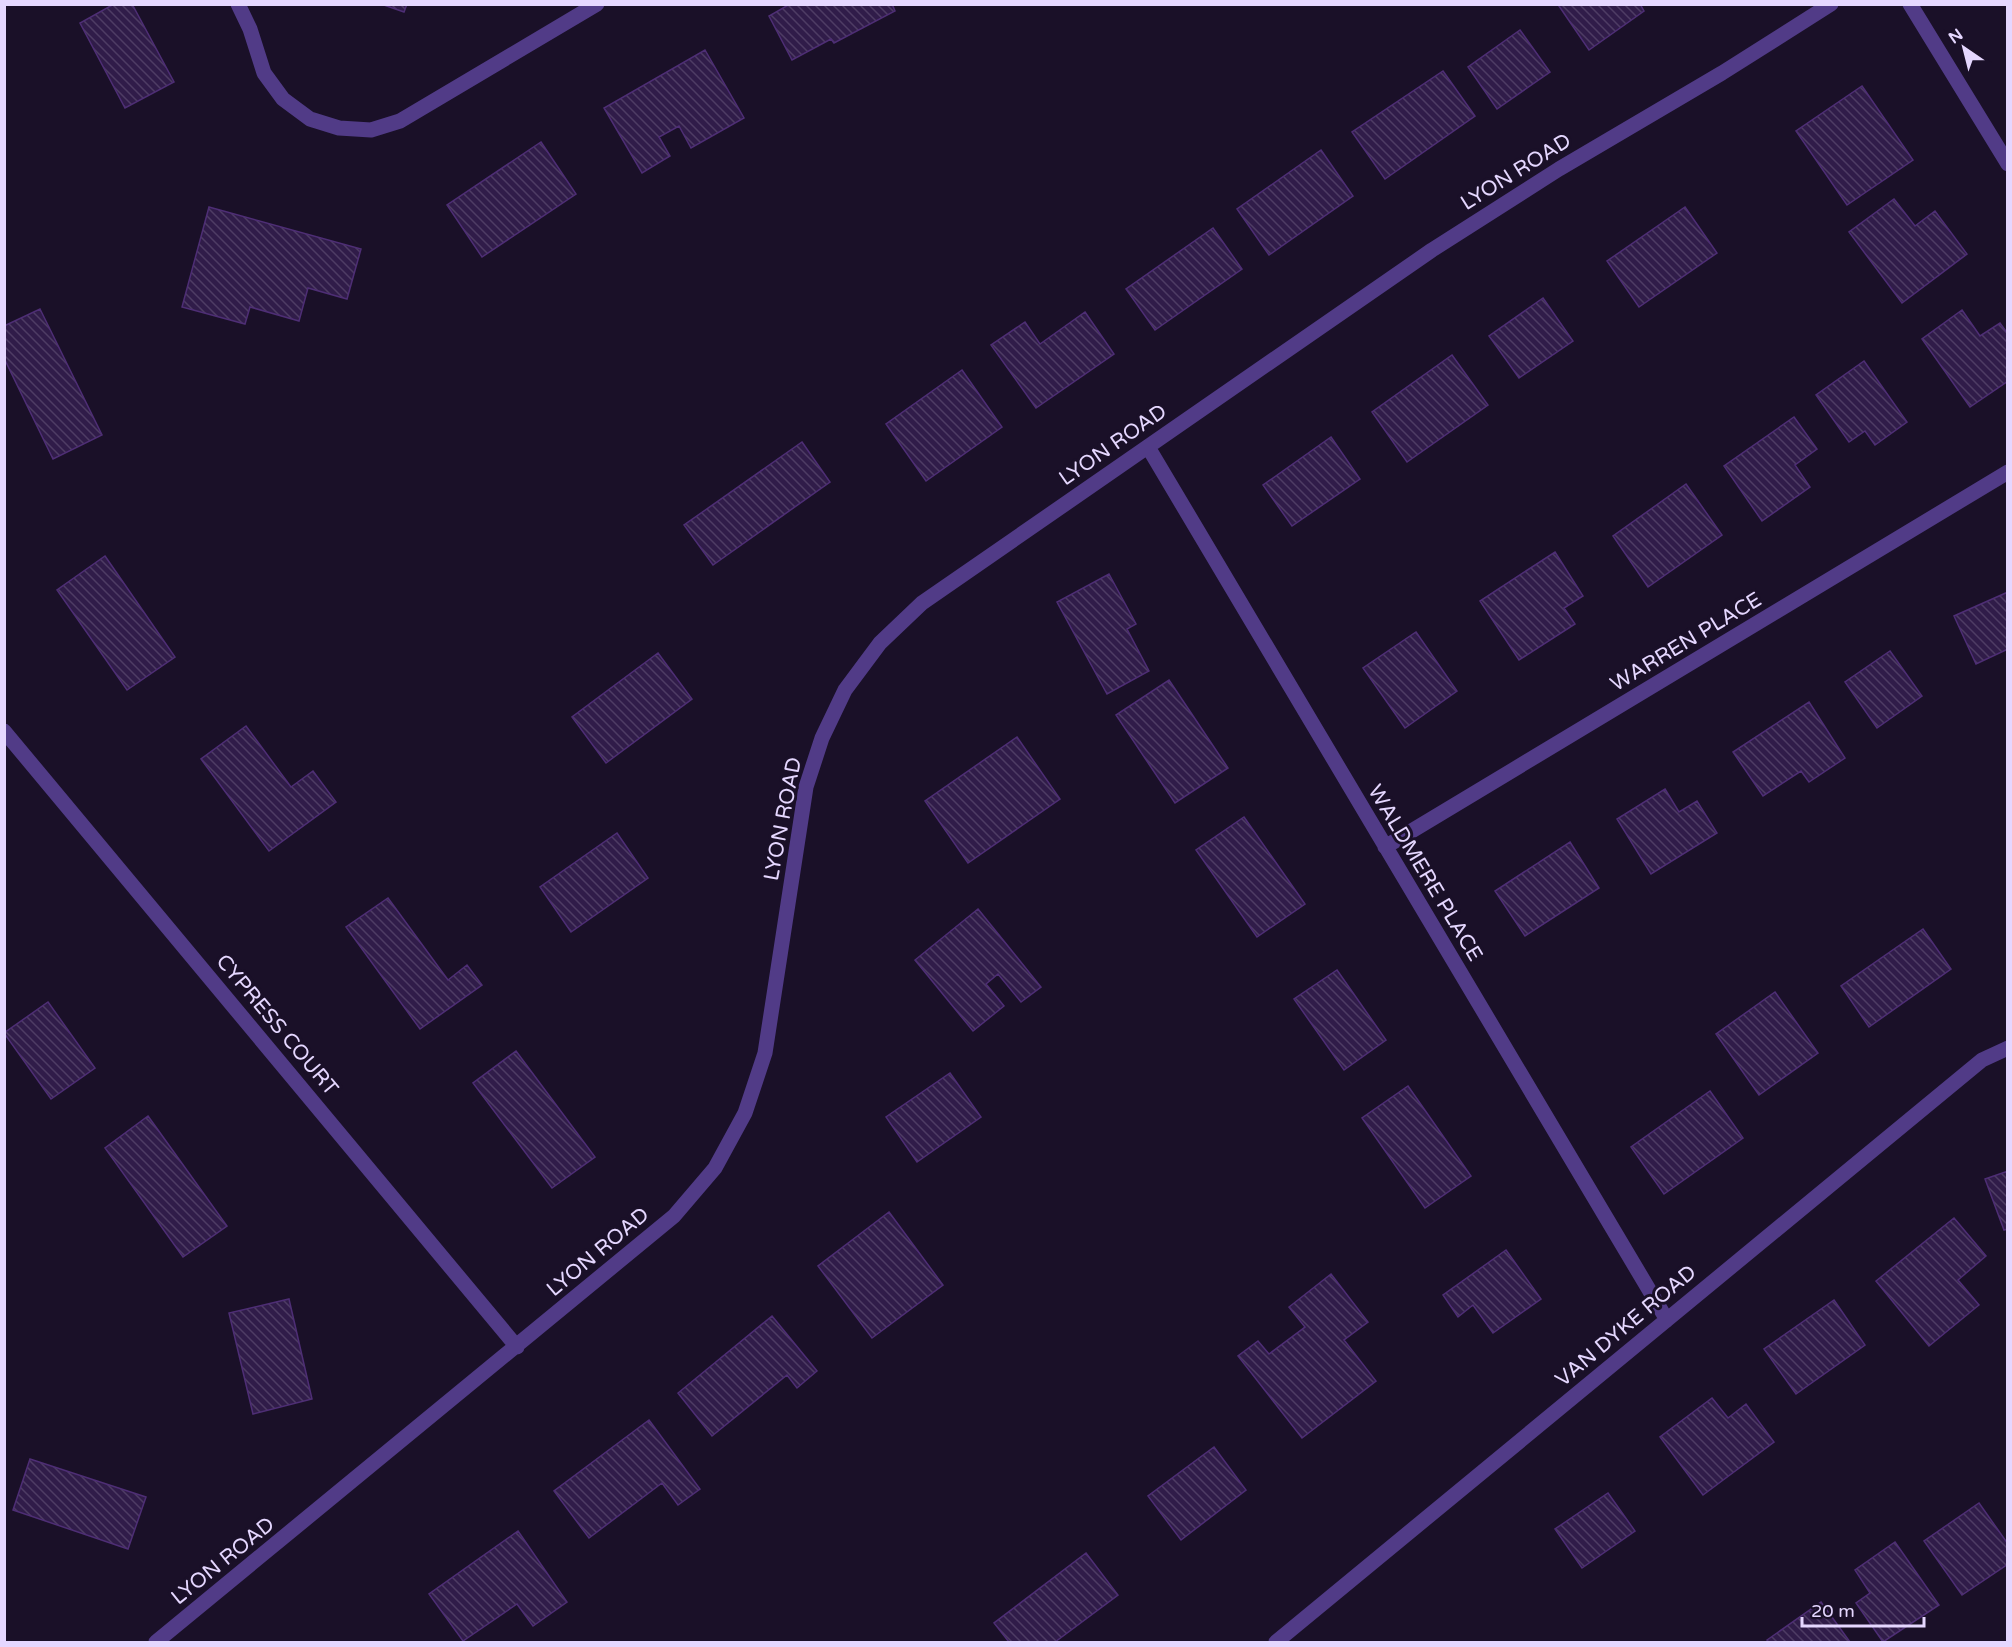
<svg xmlns="http://www.w3.org/2000/svg" width="2012" height="1647" font-family="'Varela Round',sans-serif">
	<style>
		.building { fill: url(#building-back-hatch); stroke: #4e2e75; stroke-width: 1.5 }
		.lines { fill: none; stroke-linecap: round; stroke-linejoin: round }
		.street { stroke: #513b87; stroke-width: 15 }
		.labels { text-anchor: middle; dominant-baseline: central; stroke-width: 6; stroke-linejoin: round; paint-order: stroke }
		.street-label { font-size: 21px; fill: #e5d7ff; stroke: #1a1028 }
	</style>
	<defs>
		<pattern id="building-back-hatch" width="6" height="6" patternUnits="userSpaceOnUse" patternTransform="scale(1.5)"><rect width="6" height="6" fill="#301c49"/><path d="M-1 5l2 2M0 0l6 6M5-1l2 2" fill="none" stroke="#4e3c64"/></pattern>
	</defs>
	<rect width="100%" height="100%" fill="#1a1028"/>
	<path class="building" d="M 114,4 L 132,4 L 174,82 L 125,108 L 80,23 Z
		M 381,4 L 407,4 L 404,12 Z
		M 790,4 L 892,4 L 895,11 L 834,43 L 831,39 L 792,60 L 769,16 Z
		M 1561,4 L 1640,4 L 1644,11 L 1589,50 L 1559,6 Z
		M 1520,30 L 1550,72 L 1497,109 L 1468,67 Z
		M 705,50 L 744,118 L 691,148 L 679,126 L 659,137 L 670,156 L 642,173 L 604,108 Z
		M 1443,71 L 1475,116 L 1385,179 L 1352,132 Z
		M 1862,86 L 1913,160 L 1847,205 L 1796,131 Z
		M 541,142 L 576,194 L 482,257 L 447,205 Z
		M 1321,150 L 1353,196 L 1269,255 L 1237,209 Z
		M 1894,199 L 1915,226 L 1935,211 L 1967,254 L 1902,303 L 1849,232 Z
		M 209,207 L 361,249 L 347,299 L 308,288 L 299,321 L 250,307 L 245,324 L 182,307 Z
		M 1685,207 L 1717,253 L 1639,307 L 1607,261 Z
		M 1213,228 L 1242,269 L 1155,330 L 1126,289 Z
		M 1543,298 L 1573,341 L 1519,378 L 1489,336 Z
		M 40,309 L 102,435 L 53,459 L 4,358 L 4,326 Z
		M 1962,310 L 1980,336 L 2000,323 L 2008,334 L 2008,381 L 1970,407 L 1922,339 Z
		M 1085,312 L 1114,354 L 1036,408 L 991,345 L 1025,322 L 1040,344 Z
		M 1452,355 L 1488,405 L 1407,462 L 1372,412 Z
		M 1864,361 L 1907,422 L 1875,445 L 1865,431 L 1849,442 L 1816,395 Z
		M 962,370 L 1002,427 L 926,481 L 886,424 Z
		M 1794,417 L 1817,449 L 1795,465 L 1810,487 L 1762,521 L 1724,466 Z
		M 1331,437 L 1360,479 L 1292,526 L 1263,485 Z
		M 802,442 L 830,482 L 713,565 L 684,525 Z
		M 1686,484 L 1722,535 L 1648,587 L 1613,536 Z
		M 1555,552 L 1583,596 L 1564,608 L 1575,624 L 1519,660 L 1480,601 Z
		M 105,556 L 175,657 L 127,690 L 57,590 Z
		M 1109,574 L 1136,624 L 1127,629 L 1149,671 L 1107,694 L 1057,602 Z
		M 2008,592 L 2008,649 L 1976,664 L 1954,616 Z
		M 1416,632 L 1457,691 L 1405,728 L 1363,668 Z
		M 1890,651 L 1922,696 L 1877,728 L 1845,682 Z
		M 658,653 L 692,699 L 606,763 L 572,717 Z
		M 1169,680 L 1228,768 L 1175,803 L 1116,715 Z
		M 1809,702 L 1845,758 L 1809,782 L 1801,771 L 1763,796 L 1733,752 Z
		M 246,726 L 291,787 L 313,771 L 336,802 L 269,851 L 201,759 Z
		M 1017,737 L 1060,799 L 968,863 L 925,801 Z
		M 1665,789 L 1679,812 L 1697,801 L 1717,833 L 1651,874 L 1617,819 Z
		M 1244,817 L 1305,904 L 1257,937 L 1196,850 Z
		M 617,833 L 648,878 L 571,932 L 540,887 Z
		M 1570,842 L 1599,888 L 1525,936 L 1495,891 Z
		M 388,898 L 448,980 L 467,965 L 482,985 L 420,1029 L 346,927 Z
		M 978,909 L 1041,987 L 1021,1002 L 998,974 L 986,984 L 1004,1006 L 973,1031 L 915,960 Z
		M 1923,929 L 1951,969 L 1869,1027 L 1841,986 Z
		M 1337,970 L 1386,1040 L 1344,1070 L 1294,999 Z
		M 1775,992 L 1818,1053 L 1759,1095 L 1716,1034 Z
		M 48,1002 L 95,1068 L 51,1099 L 4,1033 Z
		M 516,1051 L 595,1157 L 552,1188 L 473,1083 Z
		M 950,1073 L 981,1117 L 917,1162 L 886,1117 Z
		M 1408,1086 L 1471,1176 L 1425,1208 L 1362,1118 Z
		M 1710,1091 L 1743,1138 L 1664,1194 L 1631,1147 Z
		M 148,1116 L 227,1226 L 183,1257 L 105,1148 Z
		M 2008,1171 L 2008,1229 L 2004,1230 L 1985,1179 Z
		M 889,1212 L 943,1285 L 872,1338 L 818,1266 Z
		M 1954,1218 L 1986,1256 L 1958,1280 L 1979,1305 L 1929,1346 L 1876,1281 Z
		M 1506,1250 L 1541,1299 L 1493,1333 L 1473,1305 L 1458,1317 L 1443,1295 Z
		M 1331,1274 L 1368,1322 L 1344,1340 L 1376,1381 L 1302,1438 L 1238,1356 L 1258,1341 L 1269,1354 L 1305,1327 L 1289,1307 Z
		M 289,1299 L 312,1399 L 253,1414 L 229,1313 Z
		M 1834,1300 L 1865,1345 L 1796,1394 L 1764,1349 Z
		M 772,1316 L 817,1371 L 797,1388 L 787,1375 L 712,1436 L 678,1393 Z
		M 1712,1398 L 1728,1418 L 1746,1404 L 1774,1442 L 1703,1495 L 1660,1437 Z
		M 649,1420 L 700,1489 L 678,1505 L 662,1483 L 589,1538 L 554,1491 Z
		M 1214,1447 L 1246,1490 L 1181,1540 L 1148,1496 Z
		M 30,1459 L 146,1497 L 128,1549 L 13,1510 Z
		M 1608,1493 L 1635,1531 L 1582,1568 L 1555,1529 Z
		M 1979,1503 L 2008,1544 L 2008,1564 L 1962,1595 L 1924,1541 Z
		M 518,1531 L 567,1602 L 533,1626 L 517,1604 L 463,1641 L 429,1594 Z
		M 1895,1542 L 1939,1605 L 1883,1642 L 1856,1603 L 1870,1593 L 1855,1570 Z
		M 1086,1553 L 1118,1595 L 1055,1642 L 1009,1642 L 994,1623 Z
		M 1821,1602 L 1850,1642 L 1769,1642 L 1767,1640 Z"/>
	<g class="lines">
		<path class="street" d="M 238,4 L 250,29 L 264,73 L 283,99 L 310,119 L 339,128 L 371,130 L 400,121 L 597,4
			M 1910,4 L 2008,164
			M 1148,447 L 1667,1320
			M 4,731 L 517,1347
			M 1385,847 L 2008,472
			M 156,1642 L 674,1216 L 715,1168 L 745,1113 L 765,1053 L 806,787 L 822,738 L 845,690 L 880,643 L 922,603 L 1432,250 L 1559,169 L 1722,73 L 1831,4
			M 1276,1642 L 1982,1060 L 2008,1048"/>
	</g>
	<g class="labels">
		<g class="street-label">
			<text transform="translate(1516 172) rotate(-32)">LYON ROAD</text>
			<text transform="translate(1113 445) rotate(-35)">LYON ROAD</text>
			<text transform="translate(1686 642) rotate(-31)">WARREN PLACE</text>
			<text transform="translate(783 819) rotate(-79)">LYON ROAD</text>
			<text transform="translate(1425 873) rotate(59)">WALDMERE PLACE</text>
			<text transform="translate(277 1025) rotate(50)">CYPRESS COURT</text>
			<text transform="translate(598 1252) rotate(-40)">LYON ROAD</text>
			<text transform="translate(1626 1326) rotate(-40)">VAN DYKE ROAD</text>
			<text transform="translate(223 1561) rotate(-39)">LYON ROAD</text>
		</g>
	</g>
	<rect width="2012" height="1647" fill="none" stroke="#e5d7ff" stroke-width="12"/>
	<g transform="translate(1964 48) rotate(325)" stroke="#1a1028" stroke-width="4.5" paint-order="stroke">
	<path d="M0-4.5L10 22L0 15L-10 22Z" fill="#e5d7ff"/>
	<text y="-9" font-size="16" font-weight="bold" text-anchor="middle" fill="#e5d7ff">N</text>
	</g>
	<path d="M1802 1617v9h122v-9" fill="none" stroke="#e5d7ff" stroke-width="3"/>
	<text x="1811" y="1617" font-size="18" fill="#e5d7ff" stroke="#1a1028" stroke-width="4.5" paint-order="stroke">20 m</text>
</svg>
